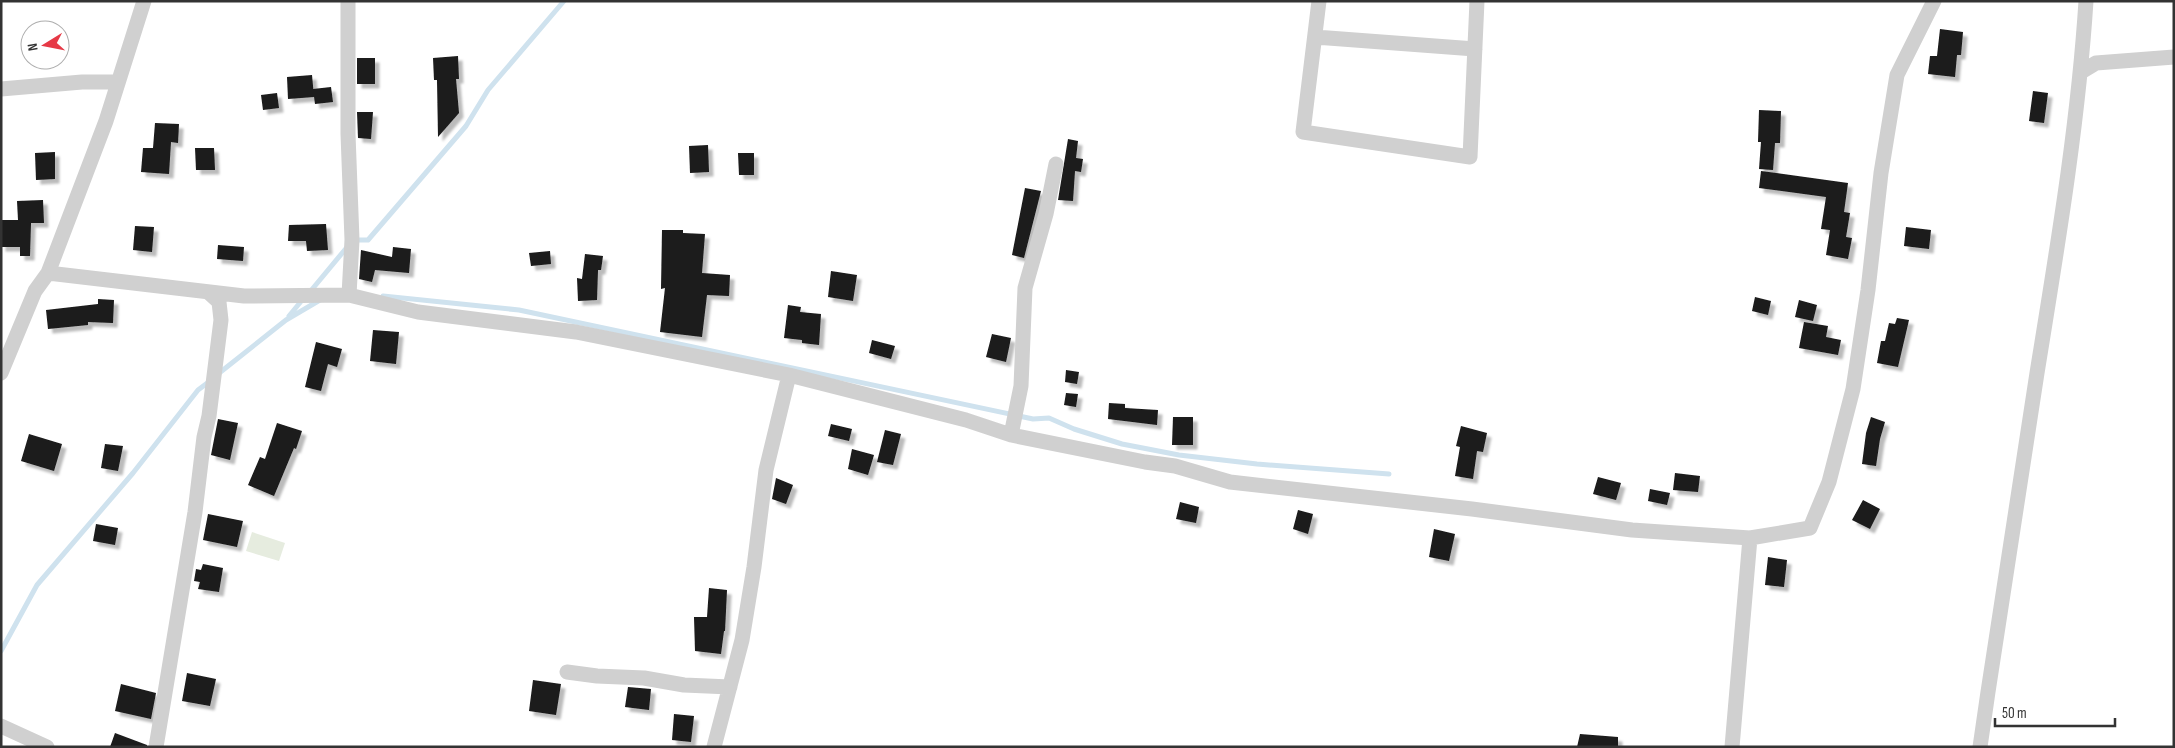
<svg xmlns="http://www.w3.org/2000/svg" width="2175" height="748" font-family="'Sofia Sans Condensed',sans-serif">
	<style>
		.green { fill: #e6ecdf }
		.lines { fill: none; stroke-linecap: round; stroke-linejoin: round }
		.stream { stroke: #cfe2ee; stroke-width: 5 }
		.building { fill: #1a1a1a; filter: url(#shadow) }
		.minor { stroke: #d0d0d0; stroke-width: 15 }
	</style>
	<defs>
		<filter id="shadow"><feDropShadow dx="4.5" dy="4.5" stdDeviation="1" flood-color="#0004"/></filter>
	</defs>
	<rect width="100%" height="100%" fill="#fff"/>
	<path class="green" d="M 252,532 L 285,543 L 279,561 L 246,551 Z"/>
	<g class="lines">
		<path class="stream" d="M 354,240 L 368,240 L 466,126 L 488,90 L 564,1
			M 309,293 L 348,246
			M 383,296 L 519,310 L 1033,419 L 1049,418 L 1074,429 L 1122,444 L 1179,455 L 1257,464 L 1389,474
			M 289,316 L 303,299
			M 218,374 L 286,320 L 320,300
			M 1,651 L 37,585 L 133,473 L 198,390 L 210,381"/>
	</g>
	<path class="building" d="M 1940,29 L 1963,32 L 1961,55 L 1957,55 L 1955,77 L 1928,74 L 1930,56 L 1937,56 Z
		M 458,56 L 459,79 L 456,79 L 459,113 L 438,137 L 437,80 L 434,80 L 433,58 Z
		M 357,58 L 375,58 L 375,84 L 357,84 Z
		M 312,75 L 314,97 L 288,99 L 287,77 Z
		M 331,87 L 333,102 L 315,104 L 313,89 Z
		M 2033,91 L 2048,93 L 2044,123 L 2029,121 Z
		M 277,93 L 279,108 L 263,110 L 261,95 Z
		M 1759,110 L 1781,111 L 1780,143 L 1775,143 L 1773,170 L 1759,169 L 1761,142 L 1758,142 Z
		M 357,112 L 373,112 L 371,139 L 358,138 Z
		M 155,123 L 179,124 L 178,143 L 171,142 L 169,174 L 141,172 L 143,148 L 153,148 Z
		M 1068,139 L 1078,141 L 1076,158 L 1083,159 L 1081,172 L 1075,171 L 1073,201 L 1058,200 Z
		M 708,145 L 709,172 L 690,173 L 689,146 Z
		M 195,148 L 214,148 L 215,170 L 196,170 Z
		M 55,152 L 55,179 L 36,180 L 35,153 Z
		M 738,153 L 754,153 L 754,175 L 739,175 Z
		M 1761,171 L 1848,183 L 1844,212 L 1850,213 L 1846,237 L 1852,238 L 1848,259 L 1826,255 L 1830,230 L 1821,229 L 1826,197 L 1759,188 Z
		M 1025,188 L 1041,191 L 1024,258 L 1012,255 Z
		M 43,200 L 44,223 L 31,223 L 30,256 L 20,256 L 20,247 L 1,247 L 1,220 L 18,220 L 17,201 Z
		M 326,224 L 328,250 L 307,251 L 306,241 L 288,241 L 289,225 Z
		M 135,226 L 154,227 L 152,252 L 133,250 Z
		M 1906,227 L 1931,230 L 1929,249 L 1904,246 Z
		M 662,230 L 683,230 L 683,233 L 705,234 L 702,273 L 730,275 L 729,296 L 707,295 L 702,337 L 660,332 L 665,288 L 661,289 Z
		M 218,245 L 244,247 L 243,261 L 217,259 Z
		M 393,247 L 411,249 L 409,273 L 375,270 L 372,282 L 359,279 L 361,250 L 392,257 Z
		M 550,251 L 551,264 L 531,266 L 529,253 Z
		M 585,254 L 603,256 L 601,270 L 598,270 L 597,300 L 578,301 L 577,278 L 582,279 Z
		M 831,271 L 857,275 L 853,301 L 828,297 Z
		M 1755,297 L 1771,301 L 1768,315 L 1752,311 Z
		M 98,299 L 114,300 L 113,323 L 88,322 L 88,325 L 48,329 L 46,310 L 98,304 Z
		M 1799,300 L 1817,305 L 1813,321 L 1795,317 Z
		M 788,305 L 801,307 L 800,312 L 821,314 L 819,345 L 802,343 L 802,340 L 784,338 Z
		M 1897,318 L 1909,320 L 1898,367 L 1877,363 L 1881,341 L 1885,341 L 1889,323 L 1895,324 Z
		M 1804,322 L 1828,326 L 1826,337 L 1841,340 L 1838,355 L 1799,348 Z
		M 373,330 L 399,332 L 396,364 L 370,361 Z
		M 992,334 L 1011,338 L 1006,362 L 986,357 Z
		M 872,340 L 895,346 L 891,359 L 869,353 Z
		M 316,342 L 342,349 L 337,367 L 328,364 L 321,391 L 305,387 Z
		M 1066,370 L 1079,372 L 1077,384 L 1065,382 Z
		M 1066,393 L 1078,394 L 1076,407 L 1064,405 Z
		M 1109,403 L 1125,404 L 1125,408 L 1158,410 L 1157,425 L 1108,419 Z
		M 1173,417 L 1193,417 L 1193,445 L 1172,445 Z
		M 1871,417 L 1885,422 L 1880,439 L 1876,466 L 1862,464 L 1866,433 Z
		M 218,419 L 238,423 L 230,460 L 211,455 Z
		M 277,423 L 302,431 L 296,449 L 294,448 L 274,496 L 248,485 L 260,457 L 265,459 Z
		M 831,424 L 852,429 L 849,441 L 828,436 Z
		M 1461,426 L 1487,433 L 1483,452 L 1477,451 L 1473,479 L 1455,476 L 1460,447 L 1456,446 Z
		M 885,430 L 901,434 L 893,465 L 877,462 Z
		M 29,434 L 62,444 L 54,471 L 21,461 Z
		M 105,444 L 123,446 L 118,471 L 101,468 Z
		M 852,449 L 874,455 L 868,475 L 848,469 Z
		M 1675,473 L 1700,476 L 1698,492 L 1673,490 Z
		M 1598,477 L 1621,483 L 1616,500 L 1593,494 Z
		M 776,478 L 793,485 L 786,504 L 772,499 Z
		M 1650,489 L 1670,493 L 1667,505 L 1648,501 Z
		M 1863,500 L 1880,509 L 1870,529 L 1852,520 Z
		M 1180,502 L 1199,507 L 1196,523 L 1176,519 Z
		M 1298,510 L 1313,514 L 1308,534 L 1293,529 Z
		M 208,514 L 243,521 L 237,547 L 203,540 Z
		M 96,524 L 118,528 L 115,545 L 93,541 Z
		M 1434,529 L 1455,534 L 1449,561 L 1429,557 Z
		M 1768,557 L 1787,560 L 1784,587 L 1765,585 Z
		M 203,564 L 223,568 L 219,592 L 198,589 L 200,582 L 194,581 L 196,569 L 201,570 Z
		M 709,588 L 727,590 L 725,631 L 724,631 L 721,654 L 695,651 L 694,617 L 707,617 Z
		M 187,673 L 216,679 L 210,706 L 182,701 Z
		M 533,680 L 561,684 L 556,715 L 529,711 Z
		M 121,684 L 156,693 L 151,719 L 115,711 Z
		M 628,687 L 651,689 L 649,710 L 625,707 Z
		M 674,714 L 694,716 L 691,742 L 672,740 Z
		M 115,733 L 147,745 L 147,747 L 110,747 Z
		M 1580,734 L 1618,737 L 1618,747 L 1577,747 Z"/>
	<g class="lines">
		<path class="minor" d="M 348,1 L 348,134 L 352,240 L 349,295
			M 1319,1 L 1303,132 L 1470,157 L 1477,1
			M 1315,37 L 1475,49
			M 2081,72 L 2096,63 L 2174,57
			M 1,89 L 82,82 L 118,82
			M 48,273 L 244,296 L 349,295 L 418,312 L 576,332 L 789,375 L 966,420 L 1011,435 L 1145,462 L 1175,466 L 1230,482 L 1472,509 L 1632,530 L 1750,538 L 1810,528 L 1829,482 L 1853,389 L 1868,290 L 1881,173 L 1897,75 L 1934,1
			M 1,373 L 35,291 L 48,273 L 106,121 L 144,1
			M 1011,435 L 1021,386 L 1025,288 L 1046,214 L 1056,164
			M 567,672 L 597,676 L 644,678 L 684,685 L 730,687
			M 1,726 L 47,747
			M 156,747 L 195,512 L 204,437 L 209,416 L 221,320 L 219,302 L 208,292
			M 714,747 L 742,640 L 754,567 L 766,470 L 789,375
			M 1732,747 L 1750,538
			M 1980,747 C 1998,622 2017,497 2037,373 C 2057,249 2078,126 2086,1"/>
	</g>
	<rect width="2175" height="748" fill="none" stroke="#333333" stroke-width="5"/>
	<g transform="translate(45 45) rotate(260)"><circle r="24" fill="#ffffff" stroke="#adadad"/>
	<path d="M0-4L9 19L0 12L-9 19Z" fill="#e63946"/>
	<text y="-8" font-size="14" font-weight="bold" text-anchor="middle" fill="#333333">N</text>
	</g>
	<path d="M1995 718v8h120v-8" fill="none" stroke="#333333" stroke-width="2.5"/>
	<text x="2002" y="718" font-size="15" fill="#333333" stroke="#ffffff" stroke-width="4" paint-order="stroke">50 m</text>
</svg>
